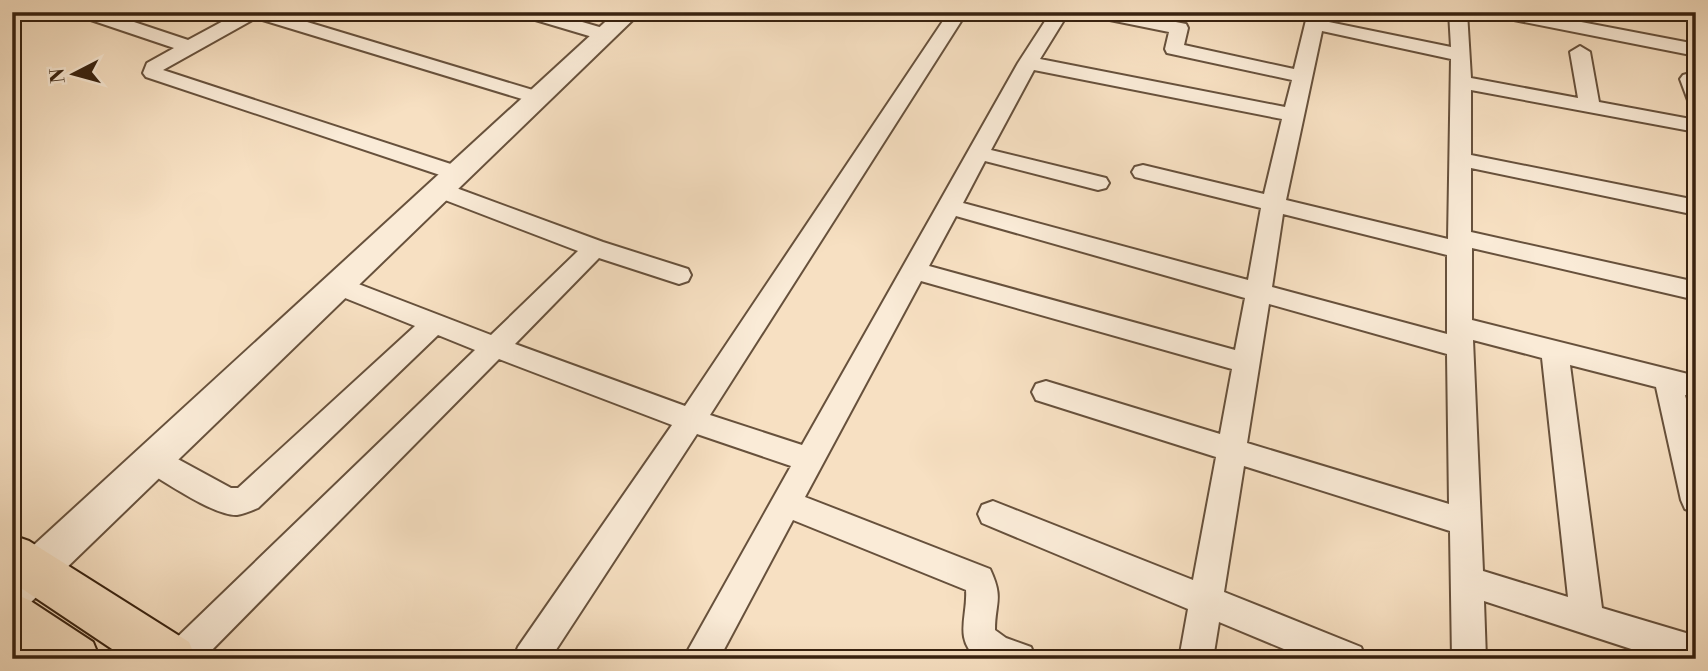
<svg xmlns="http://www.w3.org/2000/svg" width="1708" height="671" font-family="'Libre Bodoni',serif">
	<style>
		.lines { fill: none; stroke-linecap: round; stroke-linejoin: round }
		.minor-casing { stroke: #67513c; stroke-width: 4 }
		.tertiary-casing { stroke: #67513c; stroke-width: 4 }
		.primary-casing { stroke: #37210f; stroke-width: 4 }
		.minor { fill: #faebd7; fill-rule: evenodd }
		.tertiary { fill: #faebd7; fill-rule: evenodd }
		.primary { fill: #f7e0c2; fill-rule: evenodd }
	</style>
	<rect width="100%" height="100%" fill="#f7e0c2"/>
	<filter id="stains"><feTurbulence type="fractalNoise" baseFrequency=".00286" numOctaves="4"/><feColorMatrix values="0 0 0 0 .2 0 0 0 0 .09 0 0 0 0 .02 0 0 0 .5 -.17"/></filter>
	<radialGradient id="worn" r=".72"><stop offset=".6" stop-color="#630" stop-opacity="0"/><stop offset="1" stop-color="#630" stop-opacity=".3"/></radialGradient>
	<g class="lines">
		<defs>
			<path id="minor" d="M 76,12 L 104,12 L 188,40 L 240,12 L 274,12 L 546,94 L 549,98 L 546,102 L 532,102 L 256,18 L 163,70 L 466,169 L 469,174 L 466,179 L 458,181 L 146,77 L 143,73 L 147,63 L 174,48 L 79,16 Z
				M 519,12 L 548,12 L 613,31 L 615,35 L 606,41 L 522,16 Z
				M 949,12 L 967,12 L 710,415 L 802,445 L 1018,63 L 1051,12 L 1069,12 L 1040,59 L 1285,107 L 1292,80 L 1167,53 L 1165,49 L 1169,32 L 1095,17 L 1086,12 L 1125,12 L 1186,24 L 1188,28 L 1184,45 L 1294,69 L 1308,12 L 1326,12 L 1324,21 L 1451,47 L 1449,12 L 1467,12 L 1471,78 L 1578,98 L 1570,52 L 1580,46 L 1590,52 L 1599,102 L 1696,120 L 1696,132 L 1471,90 L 1471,155 L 1696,200 L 1696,215 L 1471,168 L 1471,232 L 1696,282 L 1696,300 L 1472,248 L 1472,320 L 1696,376 L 1696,398 L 1685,395 L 1696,437 L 1696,513 L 1685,509 L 1681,500 L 1656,387 L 1570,365 L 1602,608 L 1696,636 L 1696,659 L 1662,659 L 1484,601 L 1486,659 L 1452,659 L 1450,531 L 1244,466 L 1224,592 L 1361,647 L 1366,659 L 1308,659 L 1219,622 L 1213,659 L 1179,659 L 1188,609 L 982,523 L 978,514 L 982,505 L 993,501 L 1193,580 L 1216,457 L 1036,400 L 1032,392 L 1036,384 L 1046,381 L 1220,434 L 1232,369 L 921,281 L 805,497 L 990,569 C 1004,599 995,602 995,630 L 1006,638 L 1031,647 L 1036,659 L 978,659 C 953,639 968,616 966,590 L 793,520 L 719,659 L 683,659 L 791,466 L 697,434 L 550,659 L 513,659 L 518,647 L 672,425 L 499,359 L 203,659 L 162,659 L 167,647 L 475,350 L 438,335 L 258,508 C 251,511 244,514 237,515 C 214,516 164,481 143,469 L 138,460 L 143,451 L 153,448 L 163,451 L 231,488 L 238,488 L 415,326 L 330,292 L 327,286 L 330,280 L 339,277 L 348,280 L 491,335 L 578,251 L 432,195 L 429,190 L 432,185 L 440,183 L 448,185 L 603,242 L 688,269 L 691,275 L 688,281 L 679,284 L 599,258 L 515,344 L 685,406 ZM 1322,31 L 1451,59 L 1448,239 L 1286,200 ZM 1034,70 L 1282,119 L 1264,194 L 1143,165 L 1135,167 L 1132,172 L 1135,177 L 1261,208 L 1248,280 L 963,203 L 985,161 L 1098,190 L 1106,188 L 1109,183 L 1106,178 L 991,150 ZM 1283,214 L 1447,255 L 1447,334 L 1272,287 ZM 956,216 L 1245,298 L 1235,350 L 929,266 ZM 1269,304 L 1447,354 L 1449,504 L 1247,443 ZM 1473,340 L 1542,358 L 1568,597 L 1483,571 Z
				M 1490,12 L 1529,12 L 1696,44 L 1696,56 L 1499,17 Z
				M 1690,73 L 1696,75 L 1696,105 L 1689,103 L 1680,79 L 1683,75 Z
				M 42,620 L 54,625 L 59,636 L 54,647 L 42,659 L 12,659 L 12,640 L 30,625 Z"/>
			<path id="tertiary" d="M 616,12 L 641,12 L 27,606 L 12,611 L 12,565 Z"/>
			<path id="primary" d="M 12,535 L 29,541 L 189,642 L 196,659 L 127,659 L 12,582 Z
				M 12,593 L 29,600 L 93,642 L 100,659 L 32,659 L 12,645 Z"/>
		</defs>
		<use href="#minor" class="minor-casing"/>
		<use href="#tertiary" class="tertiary-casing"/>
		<use href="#primary" class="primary-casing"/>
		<use href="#minor" class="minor"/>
		<use href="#tertiary" class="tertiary"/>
		<use href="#primary" class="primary"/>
	</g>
	<rect width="1708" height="671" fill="none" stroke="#f7e0c2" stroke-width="42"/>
	<rect x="14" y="14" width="1680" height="643" fill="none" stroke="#37210f" stroke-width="3.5"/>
	<rect x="21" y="21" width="1666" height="629" fill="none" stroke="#37210f" stroke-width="2"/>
	<g transform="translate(74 74) rotate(264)" stroke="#faebd7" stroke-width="5" paint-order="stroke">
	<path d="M0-5L12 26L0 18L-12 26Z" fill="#37210f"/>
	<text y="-10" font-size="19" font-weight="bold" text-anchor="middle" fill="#37210f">N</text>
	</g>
	<rect width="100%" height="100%" filter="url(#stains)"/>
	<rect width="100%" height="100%" fill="url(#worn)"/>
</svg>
